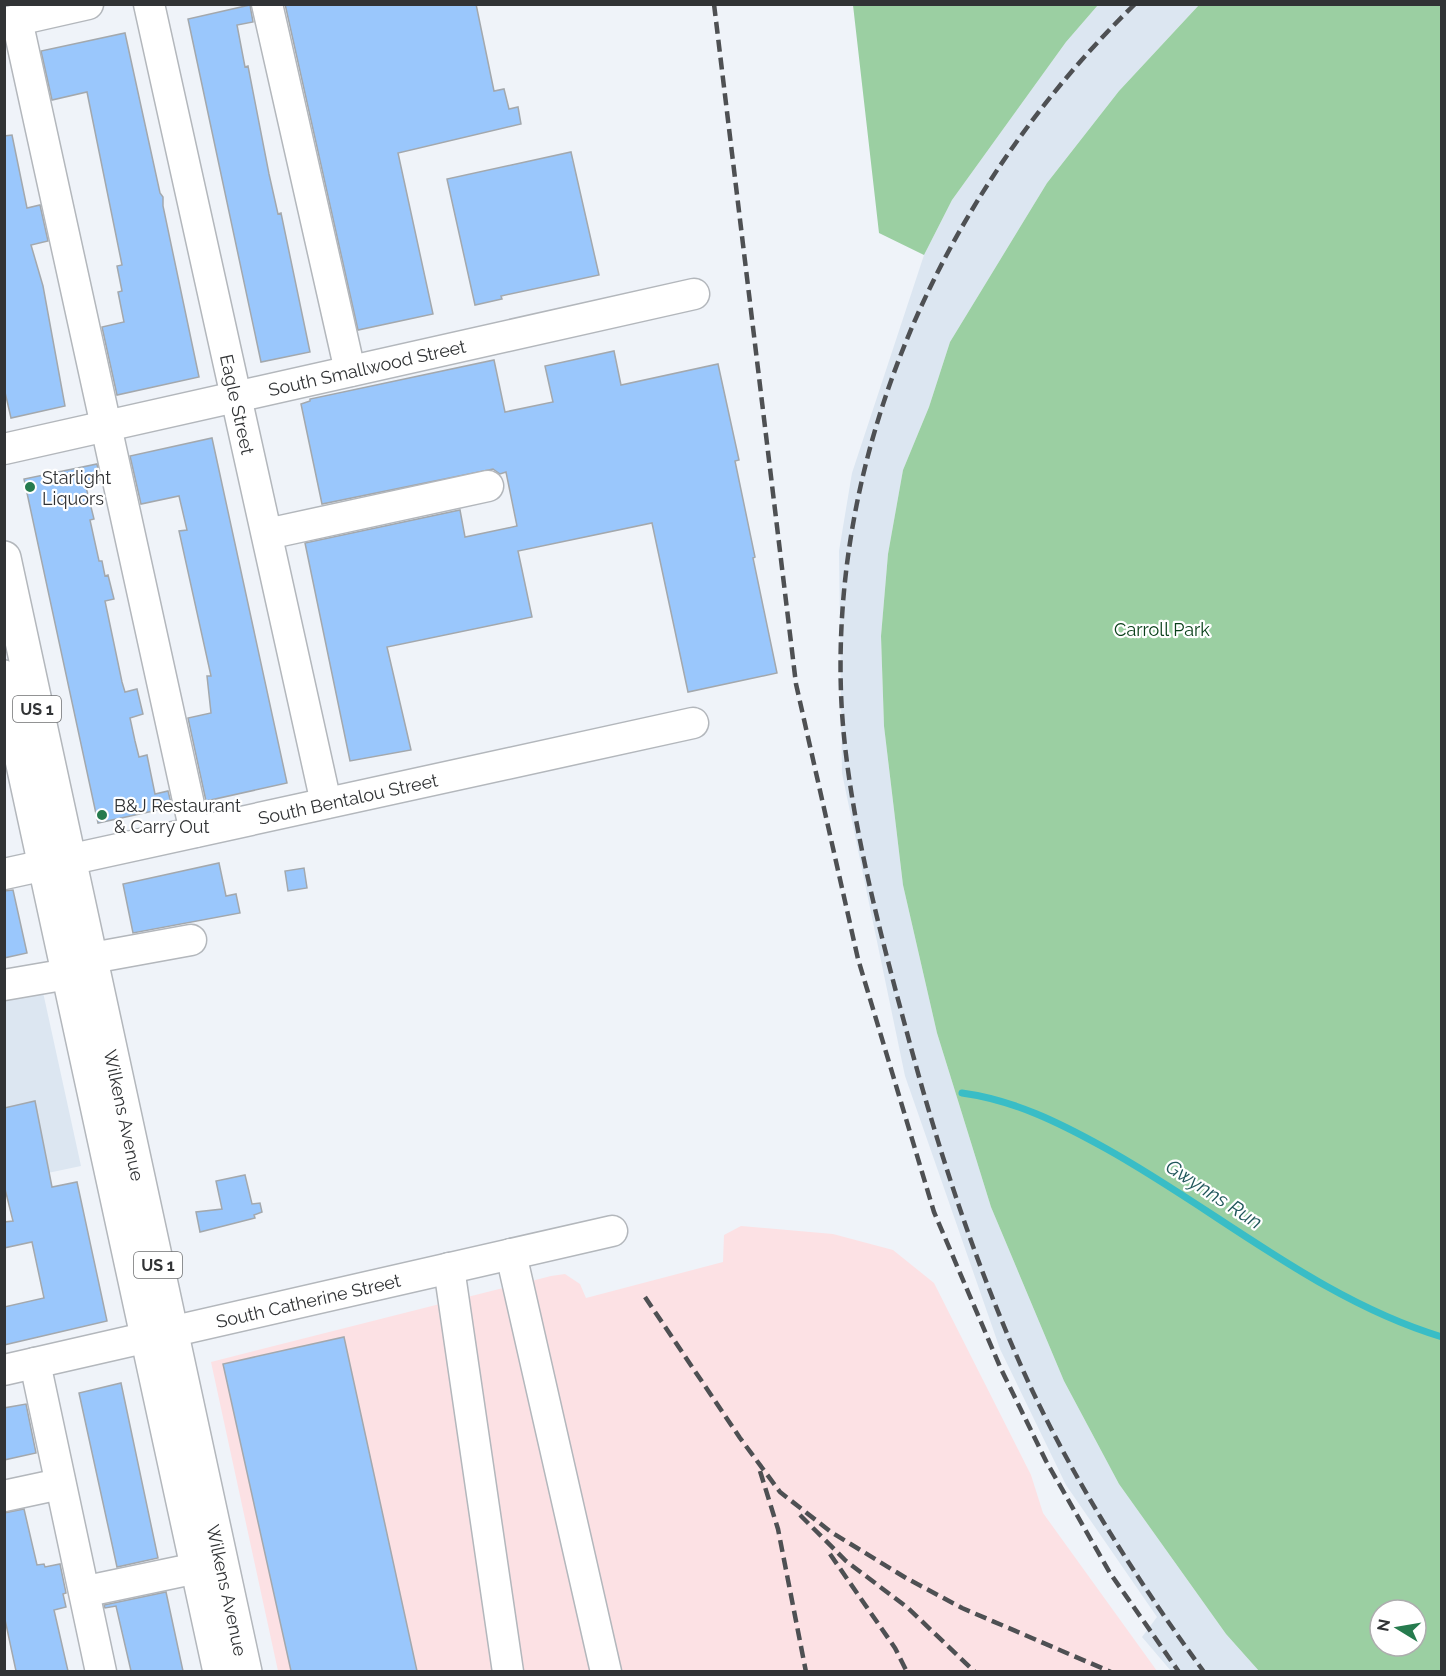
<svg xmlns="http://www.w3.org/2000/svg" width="1446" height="1676" font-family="Raleway,sans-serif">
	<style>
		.built { fill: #dce6f1 }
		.industrial { fill: #fce1e4 }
		.green { fill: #9bcfa2; fill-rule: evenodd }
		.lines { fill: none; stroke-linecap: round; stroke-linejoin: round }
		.stream { stroke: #39bdc6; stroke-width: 7 }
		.building { fill: #9ac7fc; stroke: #a3a8ad; stroke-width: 1.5 }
		.minor-casing { stroke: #b3b7bc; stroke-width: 33 }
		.major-casing { stroke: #b3b7bc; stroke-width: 36 }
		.minor { stroke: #fff; stroke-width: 30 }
		.major { stroke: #fff; stroke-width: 33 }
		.rail { stroke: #4e5053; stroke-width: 4.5; stroke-dasharray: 12 6; stroke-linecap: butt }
		.poi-dot { fill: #267b4e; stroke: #fff; stroke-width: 2 }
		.labels { text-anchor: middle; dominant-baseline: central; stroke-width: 4.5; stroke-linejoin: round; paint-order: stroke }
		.shield { fill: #fff; stroke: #6f7072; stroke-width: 1.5 }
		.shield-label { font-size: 16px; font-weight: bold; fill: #313335 }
		.street-label { font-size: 18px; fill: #313335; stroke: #fff }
		.poi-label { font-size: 18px; fill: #313335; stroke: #fff; text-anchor: start }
		.park-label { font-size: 18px; fill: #0a401a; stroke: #fff }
		.water-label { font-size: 20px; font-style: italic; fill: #21575b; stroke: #fff }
	</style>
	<rect width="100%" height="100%" fill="#eff3f9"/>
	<path class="built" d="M 1098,5 L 1199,5 L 1119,91 L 1047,183 L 950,342 L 929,407 L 903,470 L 888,554 L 881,636 L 884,726 L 903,885 L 937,1033 L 991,1207 L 1064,1381 L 1119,1484 L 1226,1634 L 1259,1671 L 1171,1671 L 1142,1637 L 1157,1617 L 1066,1485 L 1000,1349 L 905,1076 L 842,773 L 839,551 L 852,473 L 924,255 L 952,200 L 1066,42 Z
		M 41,983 L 81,1166 L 5,1182 L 4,991 Z"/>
	<path class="industrial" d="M 741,1226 L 833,1234 L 893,1250 L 934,1283 L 1031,1475 L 1043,1513 L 1157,1671 L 278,1671 L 211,1362 L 551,1276 L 565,1274 L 580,1284 L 586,1298 L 723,1262 L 724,1235 Z"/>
	<path class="green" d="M 853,5 L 1098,5 L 1066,42 L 952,200 L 924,255 L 879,233 Z
		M 1439,5 L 1442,8 L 1441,1671 L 1259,1671 L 1226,1634 L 1119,1484 L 1064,1381 L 991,1207 L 937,1033 L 903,885 L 884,726 L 881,636 L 888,554 L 903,470 L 929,407 L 950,342 L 1047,183 L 1119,91 L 1199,5 ZM 1380,1610 L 1416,1610 L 1416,1646 L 1380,1646 Z"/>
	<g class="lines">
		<path class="stream" d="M 962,1093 C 1014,1100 1060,1123 1105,1148 C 1217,1210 1319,1300 1442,1337"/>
	</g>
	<path class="building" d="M 285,4 L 476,4 L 494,91 L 504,89 L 509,109 L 518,107 L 521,124 L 398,153 L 433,314 L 358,330 Z
		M 250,5 L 253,22 L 237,25 L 245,67 L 248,66 L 269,174 L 278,214 L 281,213 L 310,352 L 261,362 L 188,19 Z
		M 125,33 L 160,193 L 163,197 L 163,206 L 199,377 L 117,395 L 102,327 L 124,322 L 118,292 L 122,291 L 117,266 L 122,265 L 87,92 L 52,100 L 41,51 Z
		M 12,135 L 27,208 L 40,205 L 48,241 L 31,245 L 43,286 L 65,406 L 11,418 L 4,388 L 4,136 Z
		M 571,152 L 599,275 L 501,296 L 502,299 L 475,305 L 447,179 Z
		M 614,351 L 621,385 L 718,364 L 739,460 L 735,461 L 755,557 L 753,558 L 777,673 L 688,692 L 652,523 L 518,551 L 532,617 L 387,647 L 411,750 L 350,761 L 305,543 L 460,510 L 465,537 L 517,526 L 506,472 L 500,474 L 493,469 L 322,504 L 301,404 L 310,401 L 310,399 L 494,360 L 505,412 L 553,402 L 545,366 Z
		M 212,438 L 287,783 L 206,801 L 188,718 L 211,713 L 207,676 L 211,676 L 179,531 L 187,530 L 179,496 L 141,504 L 130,456 Z
		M 97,464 L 100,480 L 85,483 L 94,519 L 90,520 L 99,561 L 102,561 L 105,576 L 108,575 L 114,599 L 105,601 L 122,682 L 125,692 L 137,689 L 143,714 L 130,718 L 135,741 L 139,757 L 147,755 L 155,794 L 168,791 L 172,807 L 98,823 L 24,479 Z
		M 219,863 L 226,896 L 236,894 L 240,913 L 133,933 L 123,884 Z
		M 304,868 L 307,888 L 288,891 L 285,871 Z
		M 13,890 L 27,953 L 4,958 L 4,891 Z
		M 35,1101 L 52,1187 L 77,1182 L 107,1321 L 4,1345 L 4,1307 L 44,1298 L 32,1242 L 4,1248 L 4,1222 L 13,1221 L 4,1185 L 4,1108 Z
		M 245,1175 L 252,1204 L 260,1203 L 262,1212 L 254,1215 L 255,1218 L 200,1232 L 196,1212 L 222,1209 L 216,1181 Z
		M 344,1337 L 417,1671 L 291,1671 L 223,1364 Z
		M 121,1383 L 158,1558 L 117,1567 L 79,1393 Z
		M 26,1404 L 36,1453 L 4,1460 L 4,1408 Z
		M 24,1509 L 37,1565 L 44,1564 L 45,1567 L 60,1564 L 66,1593 L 63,1594 L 66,1607 L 54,1610 L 68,1671 L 16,1671 L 4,1615 L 4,1513 Z
		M 166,1592 L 183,1671 L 131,1671 L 116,1606 L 105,1608 L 104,1605 Z"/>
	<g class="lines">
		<defs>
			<g id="minor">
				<path id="s1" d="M 149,4 L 326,803"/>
				<path d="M 267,4 L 350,371"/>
				<path d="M 17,20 L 195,832"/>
				<path d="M 4,23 L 88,4"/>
				<path id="s2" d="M 4,449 L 694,294"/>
				<path d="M 267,534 L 488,486"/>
				<path id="s3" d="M 4,874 L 693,723"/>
				<path d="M 92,958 L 191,940"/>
				<path d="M 4,985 L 68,974"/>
				<path d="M 511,1254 L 606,1672"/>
				<path d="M 449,1268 L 508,1672"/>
				<path d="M 35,1363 L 101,1672"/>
				<path id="s4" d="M 4,1370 L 612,1231"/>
				<path d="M 4,1496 L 60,1484"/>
				<path d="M 85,1594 L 92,1590 L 197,1568"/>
			</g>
			<g id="major">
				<path id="s5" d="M 4,558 L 245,1672"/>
				<path d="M 4,677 L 220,1672"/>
			</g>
		</defs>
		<use href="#minor" class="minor-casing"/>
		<use href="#major" class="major-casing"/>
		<use href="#minor" class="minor"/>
		<use href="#major" class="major"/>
		<path class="rail" d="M 714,4 L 796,684 L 858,959 L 934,1212 L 1001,1369 L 1046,1461 L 1110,1573 L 1179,1672
			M 1135,4 C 951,183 832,435 841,693 C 845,805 881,936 910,1044 C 942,1162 980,1278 1032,1390 C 1079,1489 1139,1583 1204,1672
			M 645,1297 L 740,1438 L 780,1492 L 831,1532 L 906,1578 L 962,1608 L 1111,1672
			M 760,1471 L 778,1529 L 806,1672
			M 800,1515 L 846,1561 L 908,1608 L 975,1672
			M 830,1554 L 895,1648 L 907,1672"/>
	</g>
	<g class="poi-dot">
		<circle cx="30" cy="487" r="6"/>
		<circle cx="102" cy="815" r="6"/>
	</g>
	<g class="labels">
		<g class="shield">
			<rect x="13" y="696" width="48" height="26" rx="4.5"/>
			<rect x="134" y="1252" width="48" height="26" rx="4.5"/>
		</g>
		<g class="shield-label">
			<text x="37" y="709">US 1</text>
			<text x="158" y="1265">US 1</text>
		</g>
		<g class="street-label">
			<text stroke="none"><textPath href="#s2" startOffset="372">South Smallwood Street</textPath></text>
			<text stroke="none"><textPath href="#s1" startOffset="410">Eagle Street</textPath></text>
			<text stroke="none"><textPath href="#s3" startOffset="352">South Bentalou Street</textPath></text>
			<text stroke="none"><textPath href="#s5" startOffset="570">Wilkens Avenue</textPath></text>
			<text stroke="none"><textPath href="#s4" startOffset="312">South Catherine Street</textPath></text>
			<text stroke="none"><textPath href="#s5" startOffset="1056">Wilkens Avenue</textPath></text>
		</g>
		<g class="poi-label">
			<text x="42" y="477">Starlight<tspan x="42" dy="21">Liquors</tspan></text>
			<text x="114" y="805">B&amp;J Restaurant<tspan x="114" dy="21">&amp; Carry Out</tspan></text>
		</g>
		<g class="park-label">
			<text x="1162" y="629">Carroll Park</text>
		</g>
		<g class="water-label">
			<text transform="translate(1214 1194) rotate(33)">Gwynns Run</text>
		</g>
	</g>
	<rect width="1446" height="1676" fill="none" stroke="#313335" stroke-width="12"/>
	<g transform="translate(1398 1628) rotate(281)"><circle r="28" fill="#ffffff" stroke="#adadae" stroke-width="1.5"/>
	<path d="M0-4.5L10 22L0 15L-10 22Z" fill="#267b4e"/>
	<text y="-9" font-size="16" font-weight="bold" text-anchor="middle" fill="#313335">N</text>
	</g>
</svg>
